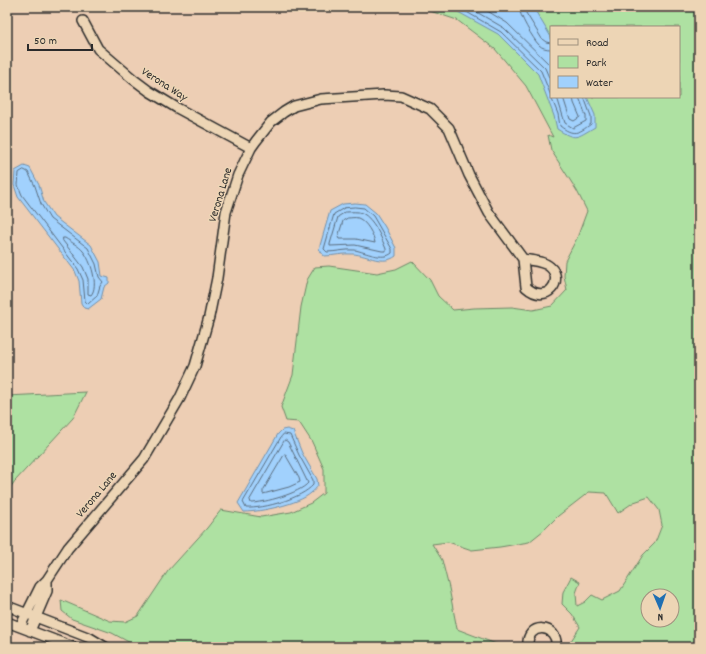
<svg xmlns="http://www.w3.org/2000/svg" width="706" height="654" viewBox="0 0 706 654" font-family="Dekko,sans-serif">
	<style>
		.green { fill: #aee1a2; stroke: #6c8666; fill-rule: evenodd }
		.water { fill: #a1d1fd; stroke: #728fa9 }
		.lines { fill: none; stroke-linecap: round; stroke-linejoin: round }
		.shore { stroke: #5a6d7f; stroke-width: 1 }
		.street-casing { stroke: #2b2b2b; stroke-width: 12 }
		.street { stroke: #edd5b5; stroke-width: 9 }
		.labels { text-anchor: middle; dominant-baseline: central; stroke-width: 3; stroke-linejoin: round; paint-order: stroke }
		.street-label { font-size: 12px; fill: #2b2b2b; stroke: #edd5b5 }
	</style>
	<rect width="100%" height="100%" fill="#edceb4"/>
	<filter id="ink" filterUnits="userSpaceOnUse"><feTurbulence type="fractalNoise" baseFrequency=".025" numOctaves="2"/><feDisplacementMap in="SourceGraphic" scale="8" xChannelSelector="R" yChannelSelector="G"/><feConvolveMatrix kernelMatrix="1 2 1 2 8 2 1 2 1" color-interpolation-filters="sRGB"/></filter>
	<g filter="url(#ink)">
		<path class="green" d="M 368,7 L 699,7 L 699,647 L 567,647 L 580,627 L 572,614 L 562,604 L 563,592 L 571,577 L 580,582 L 576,593 L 577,606 L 585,602 L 592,595 L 602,600 L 620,591 L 643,555 L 655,543 L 662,525 L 659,510 L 649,497 L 634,502 L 618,513 L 606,493 L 589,492 L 558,516 L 544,530 L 529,542 L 500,547 L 472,550 L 448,542 L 432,544 L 442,560 L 449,588 L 457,629 L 504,647 L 138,647 L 112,633 L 72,619 L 62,611 L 61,600 L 110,621 L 125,622 L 138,616 L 168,571 L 207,528 L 221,510 L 261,517 L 291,512 L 311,503 L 324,493 L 324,469 L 312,442 L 299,422 L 286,421 L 281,407 L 293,375 L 301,307 L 307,280 L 315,267 L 329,266 L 377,273 L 396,269 L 412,261 L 430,280 L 438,296 L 453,310 L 474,308 L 512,307 L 533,310 L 552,306 L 567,290 L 564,276 L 565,261 L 577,238 L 587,211 L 577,191 L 551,150 L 548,135 L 553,137 L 526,86 L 495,49 L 457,20 L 424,9 ZM 551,27 L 679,27 L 679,97 L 551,97 ZM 648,596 L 672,596 L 672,620 L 648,620 Z
			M 86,392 L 73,418 L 15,481 L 7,492 L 7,396 Z"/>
		<path class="water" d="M 449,7 L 533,7 L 551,37 L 551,97 L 587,97 L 595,115 L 595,127 C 576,138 576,141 557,129 L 554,116 L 538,74 L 498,34 Z
			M 24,166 L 30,168 L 39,185 L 44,202 L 54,217 L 91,245 L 100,262 L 102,276 L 109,278 L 109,283 L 104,287 L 101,299 L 88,309 L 84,308 L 81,303 L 79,281 L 75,271 L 18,197 L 14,185 L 15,171 Z
			M 355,203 L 365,204 L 376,213 L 385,227 L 396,248 L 396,256 C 383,266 368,255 353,254 C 343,253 334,256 324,256 L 319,249 L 330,211 L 343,204 Z
			M 287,429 L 293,431 L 302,453 L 317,479 L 318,486 C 316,488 314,491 311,493 C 299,504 260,512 244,512 L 238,503 L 278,434 L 282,430 Z"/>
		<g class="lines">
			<path class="shore" d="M 458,7 L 501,32 L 541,71 L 551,96
				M 468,7 L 504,28 L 545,68 L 551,82
				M 481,7 L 507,23 L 551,66
				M 519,7 C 519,15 533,39 539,45 C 542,48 546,49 551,49
				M 525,7 L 526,13 L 542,39 L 546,42 L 551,43
				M 551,97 L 558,114 L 560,126 C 573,136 578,134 591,124 L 591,116 L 584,97
				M 557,97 L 565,123 L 573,128 L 586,121 L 586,116 L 579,97
				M 563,97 L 570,119 L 574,121 L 580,117 L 574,103 L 573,97
				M 24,170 L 28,172 L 35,186 L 41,204 L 50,219 L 88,248 L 96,264 L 99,277 L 103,282 L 100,286 L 97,296 L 88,304 L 85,301 L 83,280 L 78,269 L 22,195 L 18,185 L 19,173 Z
				M 355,207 L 364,208 L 373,216 L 392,249 L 392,253 C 383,261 365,252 355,250 C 346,249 336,252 327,252 L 324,249 L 334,214 L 344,208 Z
				M 346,212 C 351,212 358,211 362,213 C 374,219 381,237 386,249 L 386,251 L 382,251 L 355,245 L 330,246 L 330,244 L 338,217 Z
				M 348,218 C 351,218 355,217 358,218 C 366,221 374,235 375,243 L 356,239 L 339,239 L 338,237 L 343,221 Z
				M 63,238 L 65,238 C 71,242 79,246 83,251 C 91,260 99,286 91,295 L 88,294 L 88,279 L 83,267 L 63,241 Z
				M 284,434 L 290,435 L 299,455 L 313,480 L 313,485 C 302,498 264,509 246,508 L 243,502 L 281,437 Z
				M 285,440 L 288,442 L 308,483 C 300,493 264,503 251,503 L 250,500 Z
				M 285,454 L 299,478 L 300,482 L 289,487 L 263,494 L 263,491 Z"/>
			<defs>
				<path id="street" d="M 83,21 L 98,49 L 133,79 L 149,91 L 177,108 L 251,148
					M 7,606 L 90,638 L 105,647
					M 7,622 L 73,647
					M 20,627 L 40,587 L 47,580 L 68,548 L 144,459 L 180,398 L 195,366 L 209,317 L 217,278 L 226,212 L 238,175 L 251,148 L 256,141 L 271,122 L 284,112 L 294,106 L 321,99 L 384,95 L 401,96 L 430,109 L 449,128 L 469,175 L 489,213 L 523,259 L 526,287 C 547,306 565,280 550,267 C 544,261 532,261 523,259
					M 30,631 L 47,591 L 47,580
					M 528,647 C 525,622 559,623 556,647"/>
			</defs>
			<use href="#street" class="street-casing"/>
			<use href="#street" class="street"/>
		</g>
	</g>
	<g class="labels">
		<g class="street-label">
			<text transform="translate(164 85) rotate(33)">Verona Way</text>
			<text transform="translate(221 195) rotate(-73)">Verona Lane</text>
			<text transform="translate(97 495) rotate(-50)">Verona Lane</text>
		</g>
	</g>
	<rect width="706" height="654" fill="none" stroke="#edd5b5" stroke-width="24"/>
	<rect x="12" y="12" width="682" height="630" fill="none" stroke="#2b2b2b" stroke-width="1.5" filter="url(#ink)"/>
	<rect x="550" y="26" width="130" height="72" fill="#edd5b5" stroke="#9f917e"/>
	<rect x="558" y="39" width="20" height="6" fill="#edd5b5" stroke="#9f917e"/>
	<text x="586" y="46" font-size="12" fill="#2b2b2b">Road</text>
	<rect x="558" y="56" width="20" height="12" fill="#aee1a2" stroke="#9f917e"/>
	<text x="586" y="66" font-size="12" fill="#2b2b2b">Park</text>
	<rect x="558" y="76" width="20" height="12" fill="#a1d1fd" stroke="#9f917e"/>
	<text x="586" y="86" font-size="12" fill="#2b2b2b">Water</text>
	<g transform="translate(660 608) rotate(178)"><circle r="19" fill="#edd5b5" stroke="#9f917e"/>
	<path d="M0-3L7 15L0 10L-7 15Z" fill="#1f6fb2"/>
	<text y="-6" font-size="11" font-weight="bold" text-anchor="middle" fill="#2b2b2b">N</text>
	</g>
	<path d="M28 44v6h64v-6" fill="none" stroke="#2b2b2b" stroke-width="2"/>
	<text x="34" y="44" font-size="12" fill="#2b2b2b" stroke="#edd5b5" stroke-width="3" paint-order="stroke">50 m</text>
</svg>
